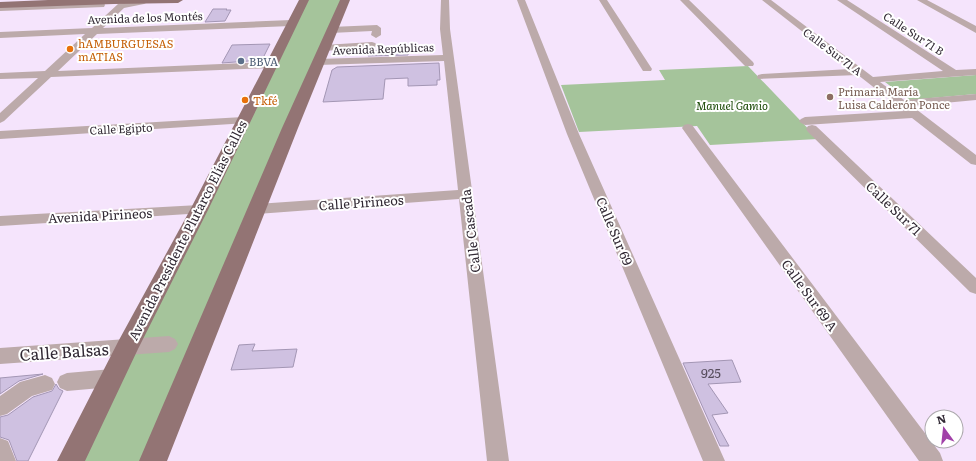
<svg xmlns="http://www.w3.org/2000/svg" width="976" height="461" viewBox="0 0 976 461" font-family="Literata,serif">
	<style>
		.green { fill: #a5c49b }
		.building { fill: #cfc1e1; stroke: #a396b4 }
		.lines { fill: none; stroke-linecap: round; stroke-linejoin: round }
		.minor { fill: #bcaaaa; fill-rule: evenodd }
		.major { fill: #937474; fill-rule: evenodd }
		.food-dot { fill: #e8710a; stroke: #fff; stroke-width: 1.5 }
		.service-dot { fill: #5c6f8a; stroke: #fff; stroke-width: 1.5 }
		.education-dot { fill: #8d6e63; stroke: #fff; stroke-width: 1.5 }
		.labels { text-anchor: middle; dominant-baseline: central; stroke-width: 4; stroke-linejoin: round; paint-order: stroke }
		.far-street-label { font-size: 11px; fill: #302833; stroke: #fff }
		.far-food-label { font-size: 11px; fill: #c56008; stroke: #fff; text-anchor: start }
		.far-service-label { font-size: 11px; fill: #4e5e75; stroke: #fff; text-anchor: start }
		.far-education-label { font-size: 11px; fill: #785e54; stroke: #fff; text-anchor: start }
		.far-park-label { font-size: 11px; font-style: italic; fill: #194805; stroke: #fff }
		.street-label { font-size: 13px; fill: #302833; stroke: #fff }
		.near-number-label { font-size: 13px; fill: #584e5e }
		.near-street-label { font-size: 16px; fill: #302833; stroke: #fff }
	</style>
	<rect width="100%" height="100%" fill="#f5e4fc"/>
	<path class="green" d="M 305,0 L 341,0 L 146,461 L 82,461 Z
		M 748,66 L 818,139 L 710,145 L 697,126 L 579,132 L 561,85 L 665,80 L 659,70 Z
		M 976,75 L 976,94 L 909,100 L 885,82 Z"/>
	<path class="building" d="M 213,9 L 227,9 L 226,10 L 231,10 L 225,21 L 205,22 Z
		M 270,44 L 262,60 L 222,63 L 232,45 Z
		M 408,48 L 408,55 L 368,56 L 369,51 Z
		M 439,63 L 440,80 L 437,80 L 437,85 L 408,86 L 408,78 L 385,79 L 383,99 L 323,102 L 332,70 L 337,67 Z
		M 255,344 L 252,351 L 297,349 L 293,367 L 231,370 L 239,345 Z
		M 732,360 L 741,382 L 708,384 L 728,413 L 712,415 L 729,446 L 720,446 L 683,363 Z
		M 43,374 L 19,381 L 0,394 L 0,378 Z
		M 56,384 L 59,389 L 63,391 L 28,461 L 17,461 L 9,440 L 0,437 L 0,417 L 8,415 L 33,397 L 52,391 Z"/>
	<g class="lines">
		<path class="minor" d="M 141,0 L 147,0 L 148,2 L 144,4 L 124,8 L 103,28 L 291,20 L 295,23 L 291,26 L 97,34 L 58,71 L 270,62 L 275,65 L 270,68 L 51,77 L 4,121 L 0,123 L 0,113 L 38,78 L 0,79 L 0,73 L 45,71 L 85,34 L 0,38 L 0,32 L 92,28 L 118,4 Z
			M 441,0 L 449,0 L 450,29 L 509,461 L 487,461 L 459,199 L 257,214 L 252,212 L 250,209 L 252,206 L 257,204 L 458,190 L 444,61 L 318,65 L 313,62 L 318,59 L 443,55 L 440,29 Z
			M 517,0 L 525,0 L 579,134 L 725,461 L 703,461 L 567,134 Z
			M 599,0 L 607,0 L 652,69 L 651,71 L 643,71 Z
			M 680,0 L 689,0 L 753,62 L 754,64 L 753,66 L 745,66 Z
			M 762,0 L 771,0 L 873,77 L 943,71 L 837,0 L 847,0 L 956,70 L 976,69 L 976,75 L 880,82 L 904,100 L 976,94 L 976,100 L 912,106 L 976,155 L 976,165 L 971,164 L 912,118 L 805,125 L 801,123 L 799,121 L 801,119 L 805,117 L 904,111 L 858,75 L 758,79 L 757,77 L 758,75 L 762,74 L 850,69 Z
			M 917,0 L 927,0 L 976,26 L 976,33 Z
			M 101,3 L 104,3 L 105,5 L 104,7 L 0,11 L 0,5 Z
			M 377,25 L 381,28 L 381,35 L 376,38 L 371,35 L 372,31 L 331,33 L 326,30 L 331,27 Z
			M 372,42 L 375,43 L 377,45 L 375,47 L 324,51 L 319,48 L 324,45 Z
			M 243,117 L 247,119 L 249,121 L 247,123 L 0,139 L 0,131 Z
			M 688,124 L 692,125 L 940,453 L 943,461 L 919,461 L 682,128 L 684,125 Z
			M 812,125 L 816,126 L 976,278 L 976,294 L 970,292 L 808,132 L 806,129 L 808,126 Z
			M 199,205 L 204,207 L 206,210 L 204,213 L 0,226 L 0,216 Z
			M 169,336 L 175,339 L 178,344 L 175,349 L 169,352 L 0,364 L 0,348 Z
			M 112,369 L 119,372 L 122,378 L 119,384 L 112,387 L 67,391 L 60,388 L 57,382 L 60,376 L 67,373 Z
			M 45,375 L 52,378 L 55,384 L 52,390 L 32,396 L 7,414 L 0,416 L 0,396 L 20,382 Z
			M 0,438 L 8,441 L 16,461 L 0,461 Z"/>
		<path class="major" d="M 48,0 L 183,0 L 178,3 L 114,4 L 0,8 L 0,2 Z
			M 299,0 L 309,0 L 208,210 L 138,349 L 85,461 L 57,461 L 119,340 L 190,210 Z
			M 340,0 L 350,0 L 298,128 L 167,461 L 139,461 L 282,128 Z"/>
	</g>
	<g class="food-dot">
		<circle cx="70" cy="49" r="4"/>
		<circle cx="245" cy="100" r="4"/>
	</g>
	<circle class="service-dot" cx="241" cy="61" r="4"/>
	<circle class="education-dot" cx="830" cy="97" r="4"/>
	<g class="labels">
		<g class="far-street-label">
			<text transform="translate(145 17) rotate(-2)">Avenida de los Montés</text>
			<text transform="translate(914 33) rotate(33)">Calle Sur 71 B</text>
			<text transform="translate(383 48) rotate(-2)">Avenida Repúblicas</text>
			<text transform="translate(833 51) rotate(37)">Calle Sur 71 A</text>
			<text transform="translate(121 128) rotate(-3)">Calle Egipto</text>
		</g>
		<g class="far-food-label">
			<text x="78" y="43">hAMBURGUESAS<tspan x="78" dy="13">mATIAS</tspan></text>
			<text x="253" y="100">Tkfé</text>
		</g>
		<g class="far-service-label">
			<text x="249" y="61">BBVA</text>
		</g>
		<g class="far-education-label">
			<text x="838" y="91">Primaria María<tspan x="838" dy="13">Luisa Calderón Ponce</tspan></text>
		</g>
		<g class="far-park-label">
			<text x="732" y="105">Manuel Gamio</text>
		</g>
		<g class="street-label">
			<text transform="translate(361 202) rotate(-4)">Calle Pirineos</text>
			<text transform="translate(894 208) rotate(44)">Calle Sur 71</text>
			<text transform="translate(100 215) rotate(-3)">Avenida Pirineos</text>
			<text transform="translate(187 230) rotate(-63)">Avenida Presidente Plutarco Elías Calles</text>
			<text transform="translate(470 231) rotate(-97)">Calle Cascada</text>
			<text transform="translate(615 231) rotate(67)">Calle Sur 69</text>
			<text transform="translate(810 295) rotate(54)">Calle Sur 69 A</text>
		</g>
		<g class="near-number-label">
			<text x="711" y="372">925</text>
		</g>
		<g class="near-street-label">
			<text transform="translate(64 351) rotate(-4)">Calle Balsas</text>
		</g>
	</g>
	<g transform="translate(944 429) rotate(345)"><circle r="19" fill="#ffffff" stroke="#aca9ad"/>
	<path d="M0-3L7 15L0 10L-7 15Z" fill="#a141a8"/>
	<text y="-6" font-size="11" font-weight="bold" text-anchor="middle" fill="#302833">N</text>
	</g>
</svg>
